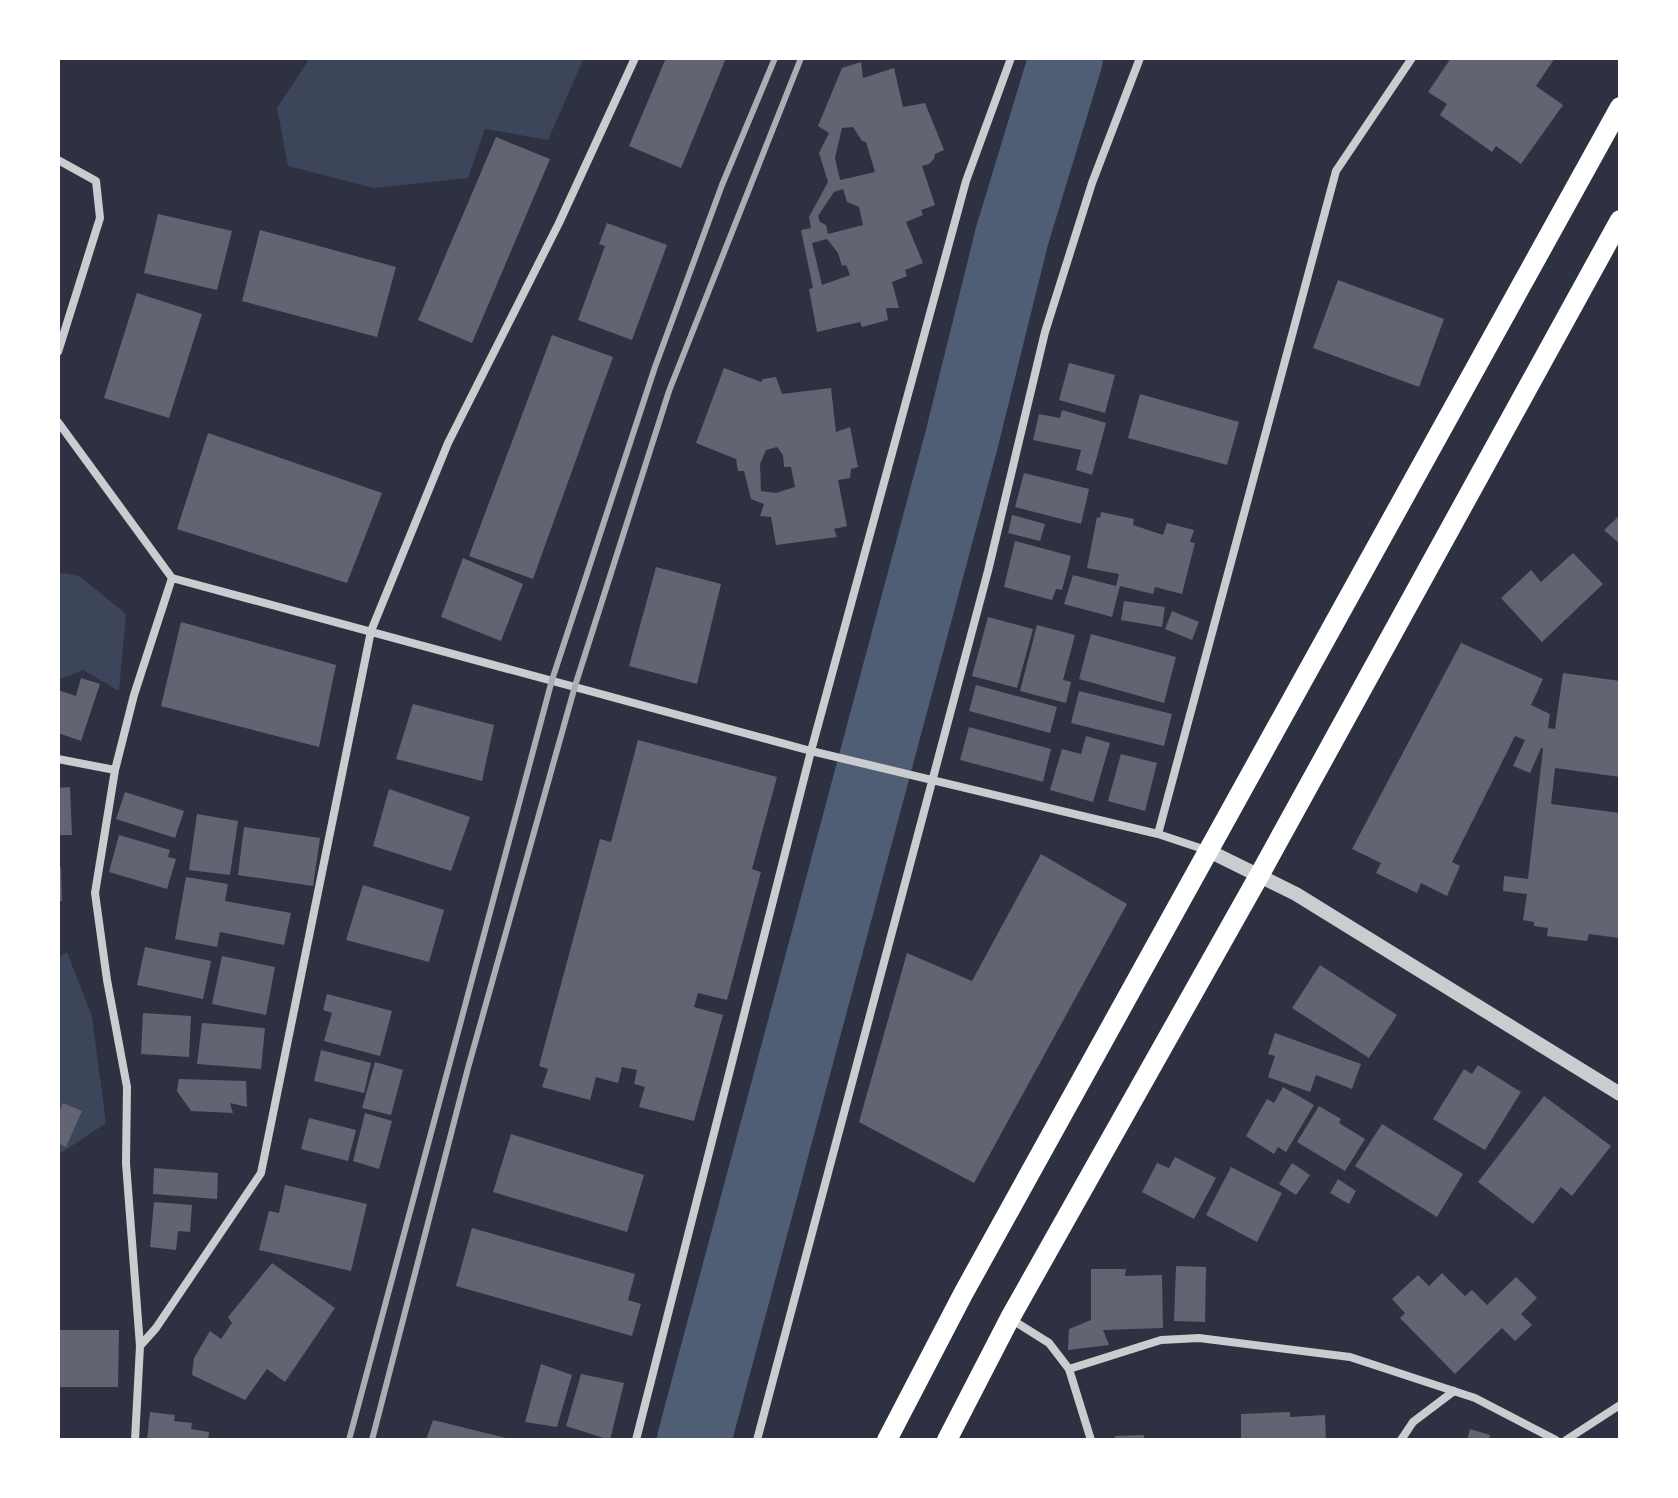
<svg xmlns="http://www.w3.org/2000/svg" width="1678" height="1498" viewBox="0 0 1678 1498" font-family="'Titillium Web',sans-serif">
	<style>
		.green { fill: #3c4559 }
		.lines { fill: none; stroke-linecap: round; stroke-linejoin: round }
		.river { stroke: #4f5d75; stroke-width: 74 }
		.building { fill: #626471; fill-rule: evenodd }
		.minor { stroke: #caccd0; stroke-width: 8 }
		.tertiary { stroke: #caccd0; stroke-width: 14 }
		.primary { stroke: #fff; stroke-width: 20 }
		.rail { stroke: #abadb3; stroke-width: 6 }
	</style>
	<rect width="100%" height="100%" fill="#2d3142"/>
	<path class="green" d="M 310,58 L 584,58 L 548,140 L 485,129 L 468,178 L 374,188 L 288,166 L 277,108 Z
		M 58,572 L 79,576 L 126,614 L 119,691 L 83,670 L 58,680 Z
		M 67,952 L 92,1017 L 106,1123 L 58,1155 L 58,958 Z"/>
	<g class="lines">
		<path class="river" d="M 694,1440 L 961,442 L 1012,236 L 1066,58"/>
	</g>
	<path class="building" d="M 666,58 L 726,58 L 681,168 L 629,146 Z
		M 1451,58 L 1555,58 L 1536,86 L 1563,105 L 1521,164 L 1496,146 L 1492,152 L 1440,115 L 1447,104 L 1428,92 Z
		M 861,62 L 863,78 L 894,68 L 903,107 L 925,103 L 944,150 L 935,154 L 934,159 L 929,164 L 922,166 L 935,205 L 921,210 L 923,215 L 906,222 L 923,263 L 905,270 L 907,276 L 892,282 L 899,308 L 886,308 L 888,320 L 862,327 L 860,322 L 817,332 L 809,289 L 813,288 L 801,230 L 811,228 L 809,217 L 828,182 L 819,153 L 829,133 L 818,126 L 842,68 ZM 853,127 L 862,141 L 866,142 L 875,172 L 840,180 L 835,158 L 842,128 ZM 843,189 L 847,202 L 859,207 L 863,225 L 828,234 L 826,225 L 820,222 L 818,216 L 834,192 ZM 827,239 L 838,253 L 842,266 L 846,265 L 850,275 L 822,285 L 812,243 Z
		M 496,137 L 550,159 L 472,343 L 418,320 Z
		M 158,214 L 232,231 L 217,290 L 144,273 Z
		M 607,223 L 667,245 L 632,340 L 578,320 L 605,246 L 599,244 Z
		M 260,230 L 396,267 L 377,337 L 242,301 Z
		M 1338,280 L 1444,319 L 1419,387 L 1313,348 Z
		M 137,293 L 202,314 L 169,418 L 104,398 Z
		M 552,335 L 613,357 L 533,579 L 469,556 Z
		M 1069,363 L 1115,375 L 1105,413 L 1059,400 Z
		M 724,368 L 761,382 L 763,379 L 776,377 L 782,394 L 831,388 L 836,432 L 850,427 L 858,467 L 851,469 L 850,478 L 838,480 L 847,526 L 834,529 L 837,537 L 776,545 L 771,517 L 760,516 L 764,504 L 751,499 L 744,471 L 738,471 L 736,459 L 696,443 ZM 777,447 L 783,455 L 784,467 L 791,467 L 795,487 L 776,493 L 761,491 L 760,464 L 766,450 Z
		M 1140,394 L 1239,422 L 1227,465 L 1128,438 Z
		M 1062,410 L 1106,423 L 1092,475 L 1076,470 L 1081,450 L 1033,440 L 1039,414 L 1060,418 Z
		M 208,433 L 382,493 L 347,583 L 177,529 Z
		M 1024,473 L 1089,489 L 1081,524 L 1015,507 Z
		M 1101,512 L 1134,519 L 1133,525 L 1163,535 L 1167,523 L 1194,530 L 1190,542 L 1195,543 L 1182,594 L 1155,587 L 1153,594 L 1120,586 L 1112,617 L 1064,604 L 1073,575 L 1116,586 L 1119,574 L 1087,568 L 1097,517 L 1100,518 Z
		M 1012,515 L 1045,524 L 1040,541 L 1008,533 Z
		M 1620,515 L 1620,544 L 1604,530 Z
		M 1015,541 L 1071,556 L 1062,590 L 1056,589 L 1052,600 L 1004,587 Z
		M 1573,553 L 1603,584 L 1542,642 L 1501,598 L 1531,570 L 1541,582 Z
		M 463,558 L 523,584 L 501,641 L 441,617 Z
		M 656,567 L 721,584 L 697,684 L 629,666 Z
		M 1124,601 L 1165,607 L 1162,627 L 1121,620 Z
		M 1172,611 L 1199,622 L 1192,640 L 1165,629 Z
		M 988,617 L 1033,629 L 1017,688 L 972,676 Z
		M 181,622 L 336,665 L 319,747 L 161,706 Z
		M 1037,625 L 1075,635 L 1063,680 L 1071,682 L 1066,703 L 1020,691 Z
		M 1091,634 L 1176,657 L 1164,703 L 1079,679 Z
		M 1461,643 L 1543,679 L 1531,705 L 1550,714 L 1548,728 L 1555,729 L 1563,673 L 1620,681 L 1620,777 L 1555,768 L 1551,804 L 1620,813 L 1619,938 L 1589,934 L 1587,941 L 1547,936 L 1548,928 L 1534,926 L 1534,922 L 1523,920 L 1527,894 L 1503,891 L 1504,876 L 1528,879 L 1543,749 L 1541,748 L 1530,773 L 1513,766 L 1525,740 L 1515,736 L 1452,862 L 1460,866 L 1447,896 L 1421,883 L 1417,893 L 1376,873 L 1381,863 L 1352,849 Z
		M 81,678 L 100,684 L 81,741 L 58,733 L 58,690 L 76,696 Z
		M 976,685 L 1057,707 L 1050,733 L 969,711 Z
		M 1079,691 L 1172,714 L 1164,746 L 1071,723 Z
		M 413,704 L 494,725 L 482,781 L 396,759 Z
		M 969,727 L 1051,749 L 1043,782 L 960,760 Z
		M 1086,736 L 1110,743 L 1093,802 L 1050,790 L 1062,749 L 1081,754 Z
		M 638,740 L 777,777 L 752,869 L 761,872 L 727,1000 L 698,993 L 694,1007 L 723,1015 L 694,1121 L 639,1107 L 645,1087 L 634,1084 L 637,1070 L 622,1067 L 618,1083 L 596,1077 L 590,1100 L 542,1087 L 548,1069 L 539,1066 L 600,839 L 611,842 Z
		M 1121,754 L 1157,763 L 1145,811 L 1108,801 Z
		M 70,787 L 72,835 L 58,835 L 58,788 Z
		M 389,789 L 470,817 L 451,871 L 373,846 Z
		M 125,792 L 184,811 L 175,838 L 116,819 Z
		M 197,814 L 238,821 L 230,875 L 189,870 Z
		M 244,827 L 320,838 L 313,886 L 238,875 Z
		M 119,835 L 170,850 L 168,857 L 176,859 L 167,889 L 109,872 Z
		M 1041,854 L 1127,904 L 974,1183 L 859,1122 L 907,953 L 972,981 Z
		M 58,867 L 61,867 L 62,901 L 58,901 Z
		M 186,877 L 228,884 L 225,901 L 291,913 L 284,945 L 220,932 L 217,947 L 175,939 Z
		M 363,885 L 444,910 L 429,962 L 346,940 Z
		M 145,947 L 211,961 L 203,999 L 137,985 Z
		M 222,956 L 275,967 L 266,1015 L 212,1004 Z
		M 1320,965 L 1397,1015 L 1369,1058 L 1292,1008 Z
		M 327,994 L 392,1011 L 380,1056 L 324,1041 L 332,1013 L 323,1010 Z
		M 143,1013 L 191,1016 L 189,1057 L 141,1054 Z
		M 202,1023 L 265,1028 L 261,1069 L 197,1064 Z
		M 1275,1033 L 1361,1064 L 1352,1089 L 1316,1075 L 1310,1092 L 1268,1077 L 1275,1056 L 1268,1054 Z
		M 321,1050 L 371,1063 L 364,1093 L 314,1081 Z
		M 375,1062 L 403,1070 L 391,1115 L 362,1108 Z
		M 1478,1065 L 1521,1092 L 1485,1150 L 1433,1119 L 1464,1069 L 1472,1074 Z
		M 179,1079 L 246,1081 L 247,1107 L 230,1103 L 233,1113 L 191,1111 L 177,1091 Z
		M 1283,1087 L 1314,1105 L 1286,1152 L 1278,1147 L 1274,1154 L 1246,1136 L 1267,1099 L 1274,1103 Z
		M 1544,1096 L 1611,1146 L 1572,1196 L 1561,1187 L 1533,1224 L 1478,1182 Z
		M 63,1103 L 82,1111 L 66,1147 L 58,1143 L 58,1114 Z
		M 1319,1106 L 1341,1119 L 1339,1123 L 1365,1139 L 1345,1171 L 1297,1142 Z
		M 365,1113 L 392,1121 L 379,1169 L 353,1161 Z
		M 309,1118 L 356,1130 L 348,1161 L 301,1149 Z
		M 1382,1124 L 1463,1174 L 1437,1217 L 1355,1166 Z
		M 511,1134 L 644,1175 L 627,1232 L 493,1192 Z
		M 1175,1157 L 1216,1178 L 1194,1219 L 1142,1192 L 1157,1163 L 1169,1168 Z
		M 1292,1163 L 1310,1175 L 1296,1195 L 1279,1184 Z
		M 1231,1167 L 1282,1193 L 1257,1242 L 1206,1215 Z
		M 154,1168 L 218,1173 L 217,1199 L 153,1194 Z
		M 1338,1179 L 1356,1191 L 1349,1204 L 1330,1193 Z
		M 285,1185 L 367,1204 L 351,1271 L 259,1250 L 269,1211 L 279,1213 Z
		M 154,1202 L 192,1205 L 190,1232 L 178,1231 L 176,1250 L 150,1247 Z
		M 472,1228 L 635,1274 L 628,1300 L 641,1304 L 632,1336 L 456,1286 Z
		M 272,1263 L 335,1308 L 285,1382 L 267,1369 L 245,1400 L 192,1375 L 194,1358 L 210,1331 L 221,1339 L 232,1323 L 228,1317 Z
		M 1176,1266 L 1206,1267 L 1205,1322 L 1174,1321 Z
		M 1091,1269 L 1126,1269 L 1125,1276 L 1162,1275 L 1163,1328 L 1103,1330 L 1109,1345 L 1068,1350 L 1069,1329 L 1091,1320 Z
		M 1442,1273 L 1465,1296 L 1472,1290 L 1487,1305 L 1516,1277 L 1537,1298 L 1521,1314 L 1532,1325 L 1515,1341 L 1502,1328 L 1455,1374 L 1400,1318 L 1405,1313 L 1392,1299 L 1418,1275 L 1429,1286 Z
		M 58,1330 L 119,1330 L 118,1387 L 58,1387 Z
		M 541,1364 L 572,1375 L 557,1427 L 525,1422 Z
		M 581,1374 L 624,1383 L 610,1440 L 566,1426 Z
		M 150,1412 L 175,1415 L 174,1421 L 192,1423 L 191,1429 L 209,1432 L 208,1440 L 147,1440 Z
		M 1290,1412 L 1290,1417 L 1325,1415 L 1326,1440 L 1241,1440 L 1241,1414 Z
		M 433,1420 L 510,1439 L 509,1440 L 426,1440 Z
		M 1470,1429 L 1490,1435 L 1489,1440 L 1467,1440 Z
		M 1144,1435 L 1144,1440 L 1115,1440 L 1115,1436 Z"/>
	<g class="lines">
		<path class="minor" d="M 58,160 L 96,181 L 100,218 L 58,352
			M 58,422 L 172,578 L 811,751 L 1158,834 L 1206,850
			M 58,759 L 115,770
			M 1158,834 L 1336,171 L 1412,58
			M 1011,1319 L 1049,1343 L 1069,1369 L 1161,1340 L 1199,1338 L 1350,1357 L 1475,1398 L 1556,1440
			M 140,1346 L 156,1328 L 261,1173 L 371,631 L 448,443 L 559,223 L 635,58
			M 1069,1369 L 1091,1440
			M 135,1440 L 140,1346 L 126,1163 L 127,1087 L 107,980 L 95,893 L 115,770 L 134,695 L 172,578
			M 636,1440 L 811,751 L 966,181 L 1011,58
			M 757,1440 L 988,571 L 1045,332 L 1092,183 L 1140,58
			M 1401,1440 L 1413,1422 L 1454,1391
			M 1566,1440 L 1620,1405"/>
		<path class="tertiary" d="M 1209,851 L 1296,894 L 1620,1094"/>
		<path class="primary" d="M 887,1440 L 963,1294 L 1620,107
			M 947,1440 L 1010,1318 L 1260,874 L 1620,220"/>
		<path class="rail" d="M 349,1440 L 552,680 L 655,367 L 722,185 L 775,58
			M 372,1440 L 468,1068 L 575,686 L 669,391 L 801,58"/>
	</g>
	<rect width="1678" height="1498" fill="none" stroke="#ffffff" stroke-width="120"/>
</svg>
